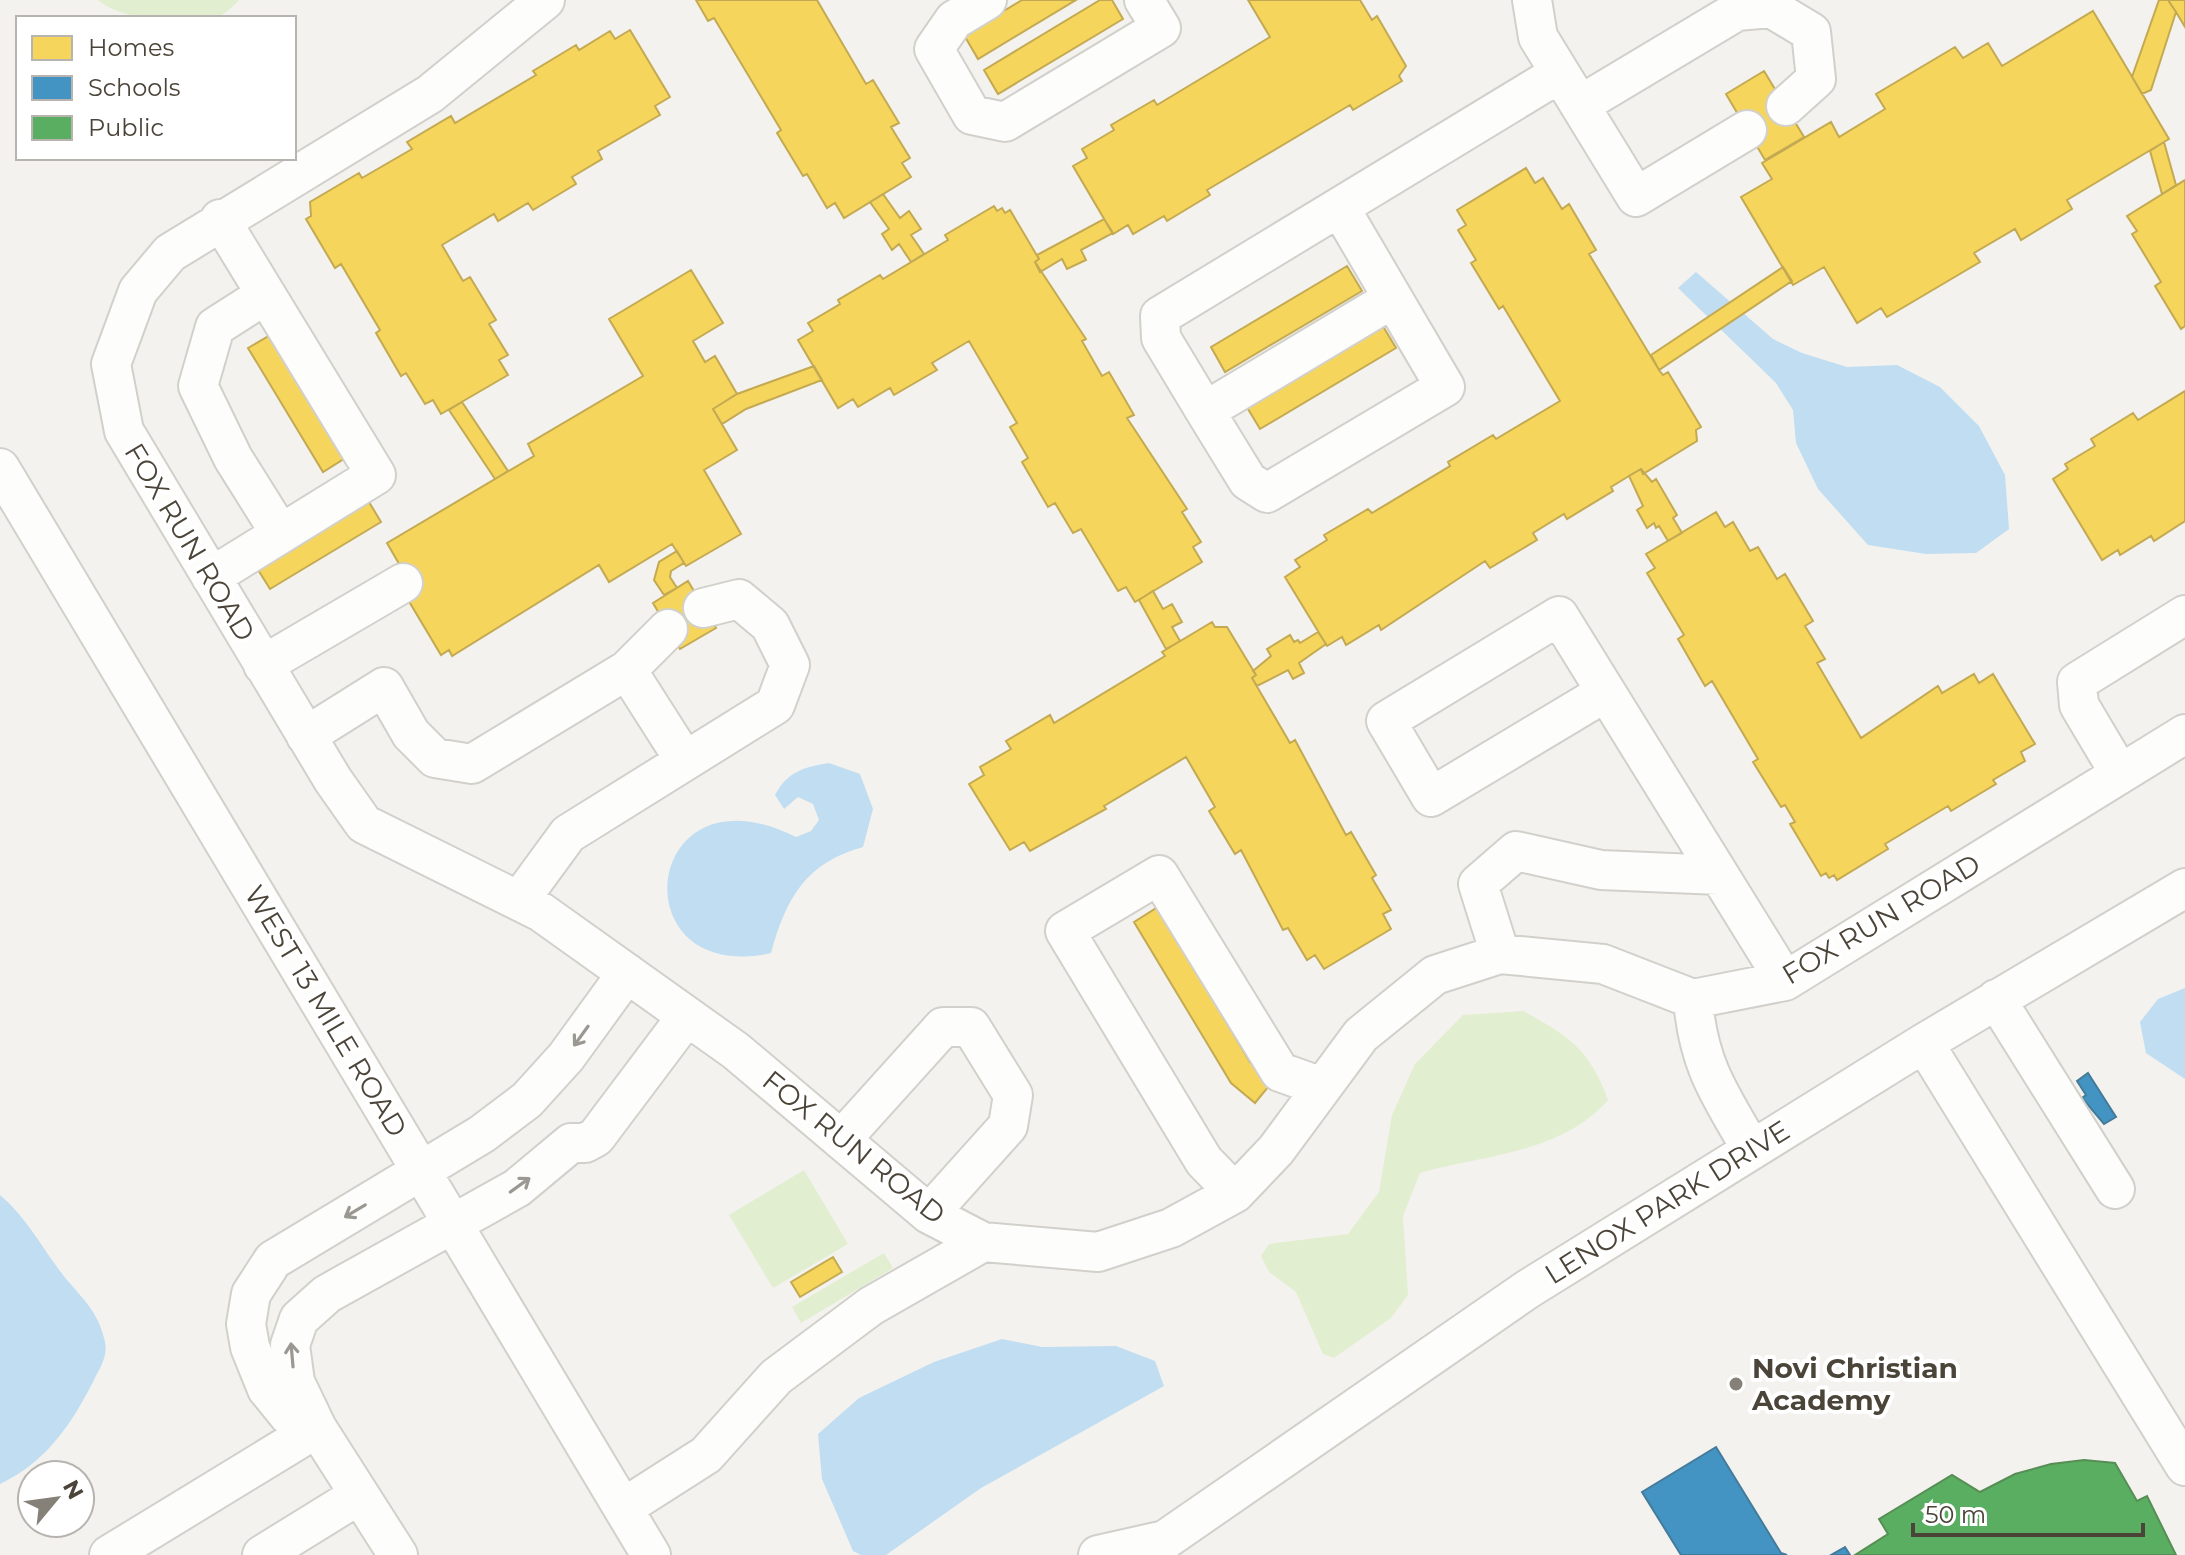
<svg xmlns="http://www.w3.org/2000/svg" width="2185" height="1555" viewBox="0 0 2185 1555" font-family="Montserrat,sans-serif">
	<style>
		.green { fill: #e1eecf }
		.water { fill: #c0ddf1 }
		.homes { fill: #f6d55c; stroke: #c3aa52; stroke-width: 2 }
		.schools { fill: #4393c3; stroke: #457b9a; stroke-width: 2 }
		.public { fill: #5aae61; stroke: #568e55; stroke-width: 2 }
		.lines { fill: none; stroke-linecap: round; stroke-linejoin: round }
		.minor-casing { stroke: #d2d0cb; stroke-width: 42 }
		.minor { stroke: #fdfdfc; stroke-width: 38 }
		.oneway { stroke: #9b9791 }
		.poi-dot { fill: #868178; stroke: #fff; stroke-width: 3 }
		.labels { text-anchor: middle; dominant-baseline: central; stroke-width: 8; stroke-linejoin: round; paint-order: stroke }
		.street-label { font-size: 28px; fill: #4b4439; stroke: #fff }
		.poi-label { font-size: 28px; font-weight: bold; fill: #4b4439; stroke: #fff; text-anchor: start }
	</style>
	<rect width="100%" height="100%" fill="#f4f2ee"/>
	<path class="green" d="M 98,0 L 239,0 C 233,7 223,16 214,18 C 184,23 121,21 98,0 Z
		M 1523,1011 C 1568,1035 1591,1051 1608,1100 C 1562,1153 1484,1155 1420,1173 L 1403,1216 L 1408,1295 L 1391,1318 L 1334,1358 L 1323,1354 L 1296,1292 L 1269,1272 L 1261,1256 L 1269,1244 L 1348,1234 L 1379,1192 L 1392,1115 L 1415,1064 L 1463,1015 Z
		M 804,1170 L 848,1244 L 773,1288 L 729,1215 Z
		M 884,1253 L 893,1268 L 801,1323 L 792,1307 Z"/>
	<path class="water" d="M 1696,272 L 1773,339 L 1802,353 L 1847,367 L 1897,365 L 1940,387 L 1979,426 L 2005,475 L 2009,529 L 1976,553 L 1926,554 L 1868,545 L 1818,489 L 1796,443 L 1793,410 L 1776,383 L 1678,288 Z
		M 829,763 L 860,774 L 873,809 L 863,847 C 805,863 786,899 771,953 C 618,987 641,759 796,837 L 811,831 L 819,820 L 813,804 L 798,797 L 784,809 L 775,795 C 787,772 804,767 829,763 Z
		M 2185,988 L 2185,1079 L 2146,1053 L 2140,1022 L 2158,999 Z
		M 0,1195 C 24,1215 38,1241 57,1267 C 76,1294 98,1307 105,1342 C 108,1358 99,1369 93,1382 C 71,1425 45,1463 0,1484 Z
		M 1002,1339 L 1042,1347 L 1116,1346 L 1155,1361 L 1164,1386 L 981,1488 L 886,1555 L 861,1555 L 853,1551 L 822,1479 L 818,1434 L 859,1398 L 934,1362 Z"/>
	<path class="homes" d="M 696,0 L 817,0 L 866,84 L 873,80 L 899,123 L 891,127 L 910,158 L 902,163 L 911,177 L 844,218 L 835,203 L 827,208 L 807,174 L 803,176 L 777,133 L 781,130 L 714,18 L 708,21 Z
		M 1022,0 L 1076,0 L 978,59 L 964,35 Z
		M 1100,0 L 1112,0 L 1123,19 L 998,94 L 984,70 Z
		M 1248,0 L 1360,0 L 1372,20 L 1377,16 L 1406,66 L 1399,76 L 1402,81 L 1353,110 L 1350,105 L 1207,190 L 1210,195 L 1167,221 L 1164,216 L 1133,234 L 1128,225 L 1113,234 L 1073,166 L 1087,158 L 1082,149 L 1114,130 L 1111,125 L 1154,100 L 1157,105 L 1270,37 Z
		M 2159,0 L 2168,0 L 2176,12 L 2151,90 L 2142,94 L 2132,77 Z
		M 2168,0 L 2185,0 L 2185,27 L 2176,12 Z
		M 2093,11 L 2169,139 L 2067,200 L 2072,209 L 2021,240 L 2015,229 L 1974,253 L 1980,262 L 1887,317 L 1881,308 L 1857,323 L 1824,267 L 1793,285 L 1741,197 L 1772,179 L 1762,163 L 1831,122 L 1839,137 L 1885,109 L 1876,94 L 1955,47 L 1963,58 L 1988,43 L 2002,66 Z
		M 630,30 L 670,97 L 655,106 L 660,115 L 598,151 L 602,159 L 572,177 L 576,184 L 533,210 L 528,203 L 498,221 L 494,214 L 442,245 L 463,281 L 470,277 L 496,320 L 489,324 L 508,355 L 499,360 L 508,375 L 441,414 L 433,400 L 425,404 L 406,373 L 401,376 L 376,333 L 380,330 L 341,264 L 335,268 L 306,219 L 311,216 L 310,202 L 359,173 L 362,178 L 412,149 L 407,142 L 451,116 L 455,123 L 536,75 L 533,71 L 576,45 L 579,50 L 610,31 L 615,39 Z
		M 1764,71 L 1804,137 L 1765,160 L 1726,94 Z
		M 2164,142 L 2176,185 L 2162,194 L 2150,151 Z
		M 1526,168 L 1535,183 L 1543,178 L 1562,209 L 1569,204 L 1596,250 L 1589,254 L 1659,370 L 1663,375 L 1668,372 L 1701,427 L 1696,430 L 1697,441 L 1643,474 L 1641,469 L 1629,476 L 1611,487 L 1613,491 L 1567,519 L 1564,514 L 1533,533 L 1537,540 L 1490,568 L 1485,561 L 1381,630 L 1379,625 L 1346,645 L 1342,637 L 1327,646 L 1285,577 L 1300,567 L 1295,560 L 1327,540 L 1324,535 L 1368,509 L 1372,513 L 1450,466 L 1448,462 L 1493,435 L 1496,439 L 1560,401 L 1503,306 L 1499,309 L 1471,263 L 1476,260 L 1458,230 L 1466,225 L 1457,210 Z
		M 2185,180 L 2185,326 L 2181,329 L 2155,286 L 2161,282 L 2132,234 L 2137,231 L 2127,216 Z
		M 883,194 L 900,218 L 909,211 L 921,229 L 911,235 L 924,254 L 911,262 L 899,244 L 892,250 L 882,234 L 889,229 L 870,202 Z
		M 994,206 L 997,211 L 1002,208 L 1005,213 L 1010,210 L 1039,259 L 1035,262 L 1086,339 L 1082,341 L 1102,376 L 1109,372 L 1134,415 L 1127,418 L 1187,509 L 1182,512 L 1201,542 L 1193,547 L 1202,562 L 1135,602 L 1126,587 L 1118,591 L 1081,529 L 1073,533 L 1055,503 L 1048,507 L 1022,462 L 1028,458 L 1010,427 L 1017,423 L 969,341 L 932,363 L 937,370 L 894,395 L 890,388 L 858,407 L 853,399 L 838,408 L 798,340 L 813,331 L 808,323 L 840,304 L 838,300 L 880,275 L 883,279 L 948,240 L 945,235 Z
		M 1104,219 L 1113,233 L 1081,250 L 1086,260 L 1067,269 L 1062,259 L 1040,272 L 1035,262 L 1039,259 L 1037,255 Z
		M 1347,266 L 1362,291 L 1225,372 L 1211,347 Z
		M 1783,267 L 1792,281 L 1659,370 L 1651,355 Z
		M 691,270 L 723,323 L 693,341 L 705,362 L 715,356 L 737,394 L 713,409 L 737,450 L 704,470 L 741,534 L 686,566 L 672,544 L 609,582 L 599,565 L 452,656 L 449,650 L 441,655 L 407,598 L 416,593 L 387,543 L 534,456 L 528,444 L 643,376 L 609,319 Z
		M 1381,323 L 1396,348 L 1260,429 L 1245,404 Z
		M 272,334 L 347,457 L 323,472 L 248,348 Z
		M 814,366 L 822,380 L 746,409 L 722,424 L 713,409 L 737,394 Z
		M 2185,391 L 2185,521 L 2154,541 L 2151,536 L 2120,555 L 2118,550 L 2102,560 L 2053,479 L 2068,469 L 2065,464 L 2095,446 L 2091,439 L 2133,413 L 2138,420 Z
		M 462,402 L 508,471 L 495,479 L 449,410 Z
		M 1641,469 L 1652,482 L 1656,479 L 1677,515 L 1673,518 L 1682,533 L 1668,541 L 1659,526 L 1656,528 L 1654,523 L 1647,528 L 1637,510 L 1643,506 L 1629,476 Z
		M 366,497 L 381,522 L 270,589 L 255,565 Z
		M 1716,512 L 1725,527 L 1733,522 L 1750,551 L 1758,547 L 1777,579 L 1785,574 L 1813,621 L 1805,626 L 1825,659 L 1817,663 L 1861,738 L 1938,686 L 1942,693 L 1974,674 L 1979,683 L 1993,674 L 2035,744 L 2021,752 L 2025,761 L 1993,780 L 1996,784 L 1951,811 L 1948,806 L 1885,844 L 1888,849 L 1837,880 L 1834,875 L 1829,878 L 1826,873 L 1821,876 L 1790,824 L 1795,822 L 1785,805 L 1781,807 L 1753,762 L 1758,759 L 1712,681 L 1705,686 L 1678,639 L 1684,635 L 1647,573 L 1655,568 L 1646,554 Z
		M 677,551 L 684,563 L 671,571 L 670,577 L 677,588 L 664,595 L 654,580 L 659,562 Z
		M 688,581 L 716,628 L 680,649 L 653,603 Z
		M 1153,591 L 1163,609 L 1172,604 L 1182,622 L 1172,627 L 1180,641 L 1166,649 L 1139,600 Z
		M 1212,622 L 1215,627 L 1227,627 L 1256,675 L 1252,678 L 1290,743 L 1295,740 L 1346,835 L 1351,832 L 1376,875 L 1372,878 L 1391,910 L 1383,914 L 1391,929 L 1324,969 L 1315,955 L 1307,960 L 1288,928 L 1283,930 L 1241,850 L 1235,854 L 1209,811 L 1215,807 L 1186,757 L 1104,806 L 1106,809 L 1030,851 L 1024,842 L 1010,850 L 969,784 L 984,775 L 980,767 L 1011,749 L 1006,741 L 1050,715 L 1054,723 L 1165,656 L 1162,652 Z
		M 1318,632 L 1326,644 L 1299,663 L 1304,673 L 1293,679 L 1288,670 L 1257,686 L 1252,678 L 1256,675 L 1253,671 L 1271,656 L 1267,649 L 1290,635 L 1294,642 L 1298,640 L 1300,643 Z
		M 1158,907 L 1250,1062 L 1273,1081 L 1255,1103 L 1231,1083 L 1134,922 Z
		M 833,1257 L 842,1272 L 800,1297 L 791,1282 Z"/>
	<path class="schools" d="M 2088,1073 L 2116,1117 L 2104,1124 L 2082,1098 L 2086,1095 L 2077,1081 Z
		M 1716,1447 L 1781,1553 L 1787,1555 L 1681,1555 L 1642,1492 Z
		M 1845,1547 L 1850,1555 L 1831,1555 Z"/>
	<path class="public" d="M 2084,1460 L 2115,1463 L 2137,1501 L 2147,1496 L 2176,1555 L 1855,1555 L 1888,1534 L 1879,1519 L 1952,1475 L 1980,1492 L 2015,1474 L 2051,1464 Z"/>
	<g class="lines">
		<defs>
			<path id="minor" d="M 545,0 L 430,94 L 170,253 L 138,291 L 111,364 L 124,431 L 333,780 L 364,824 L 541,912 L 736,1051 L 929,1214 L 983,1242 L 1098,1252 L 1171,1228 L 1235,1193 L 1276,1150 L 1361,1035 L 1435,975 L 1500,954 L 1603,964 L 1693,999 L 1785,981 L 2185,734
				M 987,0 L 954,20 L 934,49 L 972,115 L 1005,122 L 1161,28 L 1144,0
				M 1532,0 L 1538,37 L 1636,197 L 1747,130
				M 1580,105 L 1737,11 L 1771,8 L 1811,32 L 1816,79 L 1786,106
				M 1340,208 L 1445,387 L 1267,493 L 1248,481 L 1205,411 L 1161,338 L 1160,316 L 1560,73
				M 265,295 L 215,327 L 198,386 L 233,458 L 280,533
				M 1205,411 L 1392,299
				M 0,468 L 651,1555
				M 211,577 L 376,475 L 220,219
				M 263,665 L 403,583
				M 627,670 L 685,761
				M 1606,692 L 1431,797 L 1386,721 L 1559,616 L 1785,981
				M 306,736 L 384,687 L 411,734 L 435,758 L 472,764 L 627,670 L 668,629
				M 2120,774 L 2079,705 L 2077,682 L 2185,615
				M 519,901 L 568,834 L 775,705 L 790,665 L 770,625 L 739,599 L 703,608
				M 1500,954 L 1478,884 L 1516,851 L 1601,870 L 1719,875
				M 1693,999 C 1698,1065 1720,1095 1752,1150
				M 1996,999 L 2115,1189
				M 1924,1043 L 2185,1466
				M 841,1140 L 943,1027 L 971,1027 L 1013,1095 L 1008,1126 L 929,1214
				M 1235,1193 L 1204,1161 L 1065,931 L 1159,875 L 1280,1072 L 1322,1087
				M 311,1426 L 289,1416 L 267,1389 L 250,1347 L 246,1324 L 251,1294 L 273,1260 L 482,1134 L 527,1100 L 566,1057 L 627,973
				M 623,1508 L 706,1455 L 776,1377 L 871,1306 L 983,1242
				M 109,1555 L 317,1428
				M 262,1555 L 359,1495
				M 398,1555 L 317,1428 L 295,1382 L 290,1345 L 299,1319 L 327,1294 L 517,1188 L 571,1143 L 585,1143 L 596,1137 L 687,1016
				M 1098,1555 L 1165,1540
				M 1154,1555 L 1165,1540 L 1528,1289 L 1924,1043 L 2185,888"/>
		</defs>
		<use href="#minor" class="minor-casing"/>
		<use href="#minor" class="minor"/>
	</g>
	<defs><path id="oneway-shaft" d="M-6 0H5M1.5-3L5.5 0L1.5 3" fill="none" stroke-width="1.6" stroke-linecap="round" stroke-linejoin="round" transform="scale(2)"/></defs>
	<g class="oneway">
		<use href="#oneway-shaft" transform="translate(581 1036) rotate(126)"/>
		<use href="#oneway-shaft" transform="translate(520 1185) rotate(-36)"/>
		<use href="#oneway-shaft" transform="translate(355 1211) rotate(149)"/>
		<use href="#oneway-shaft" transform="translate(292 1355) rotate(-95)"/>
	</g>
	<circle class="poi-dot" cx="1736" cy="1384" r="8"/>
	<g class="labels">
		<g class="street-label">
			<text transform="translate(190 542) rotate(59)">FOX RUN ROAD</text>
			<text transform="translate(1881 919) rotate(-31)">FOX RUN ROAD</text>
			<text transform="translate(326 1011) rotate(59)">WEST 13 MILE ROAD</text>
			<text transform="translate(854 1147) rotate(39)">FOX RUN ROAD</text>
			<text transform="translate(1667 1202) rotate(-32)">LENOX PARK DRIVE</text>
		</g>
		<g class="poi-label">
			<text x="1752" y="1368">Novi Christian<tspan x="1752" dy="32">Academy</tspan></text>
		</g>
	</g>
	<rect x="16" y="16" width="280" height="144" fill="#ffffff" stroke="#b7b4b0" stroke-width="2"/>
	<rect x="32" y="36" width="40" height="24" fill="#f6d55c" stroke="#b7b4b0" stroke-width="2"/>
	<text x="88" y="56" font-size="24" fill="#4b4439">Homes</text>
	<rect x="32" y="76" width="40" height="24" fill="#4393c3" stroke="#b7b4b0" stroke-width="2"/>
	<text x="88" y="96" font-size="24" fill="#4b4439">Schools</text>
	<rect x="32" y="116" width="40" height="24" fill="#5aae61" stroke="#b7b4b0" stroke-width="2"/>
	<text x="88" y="136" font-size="24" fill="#4b4439">Public</text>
	<g transform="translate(56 1499) rotate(61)"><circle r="38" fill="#ffffff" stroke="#b7b4b0" stroke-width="2"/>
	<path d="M0-6L14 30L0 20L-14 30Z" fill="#868178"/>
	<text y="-12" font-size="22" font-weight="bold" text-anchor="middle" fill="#4b4439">N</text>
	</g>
	<path d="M1913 1523v12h230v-12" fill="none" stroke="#4b4439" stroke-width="4"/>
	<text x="1925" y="1523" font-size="24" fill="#4b4439" stroke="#ffffff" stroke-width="6" paint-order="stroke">50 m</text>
</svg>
